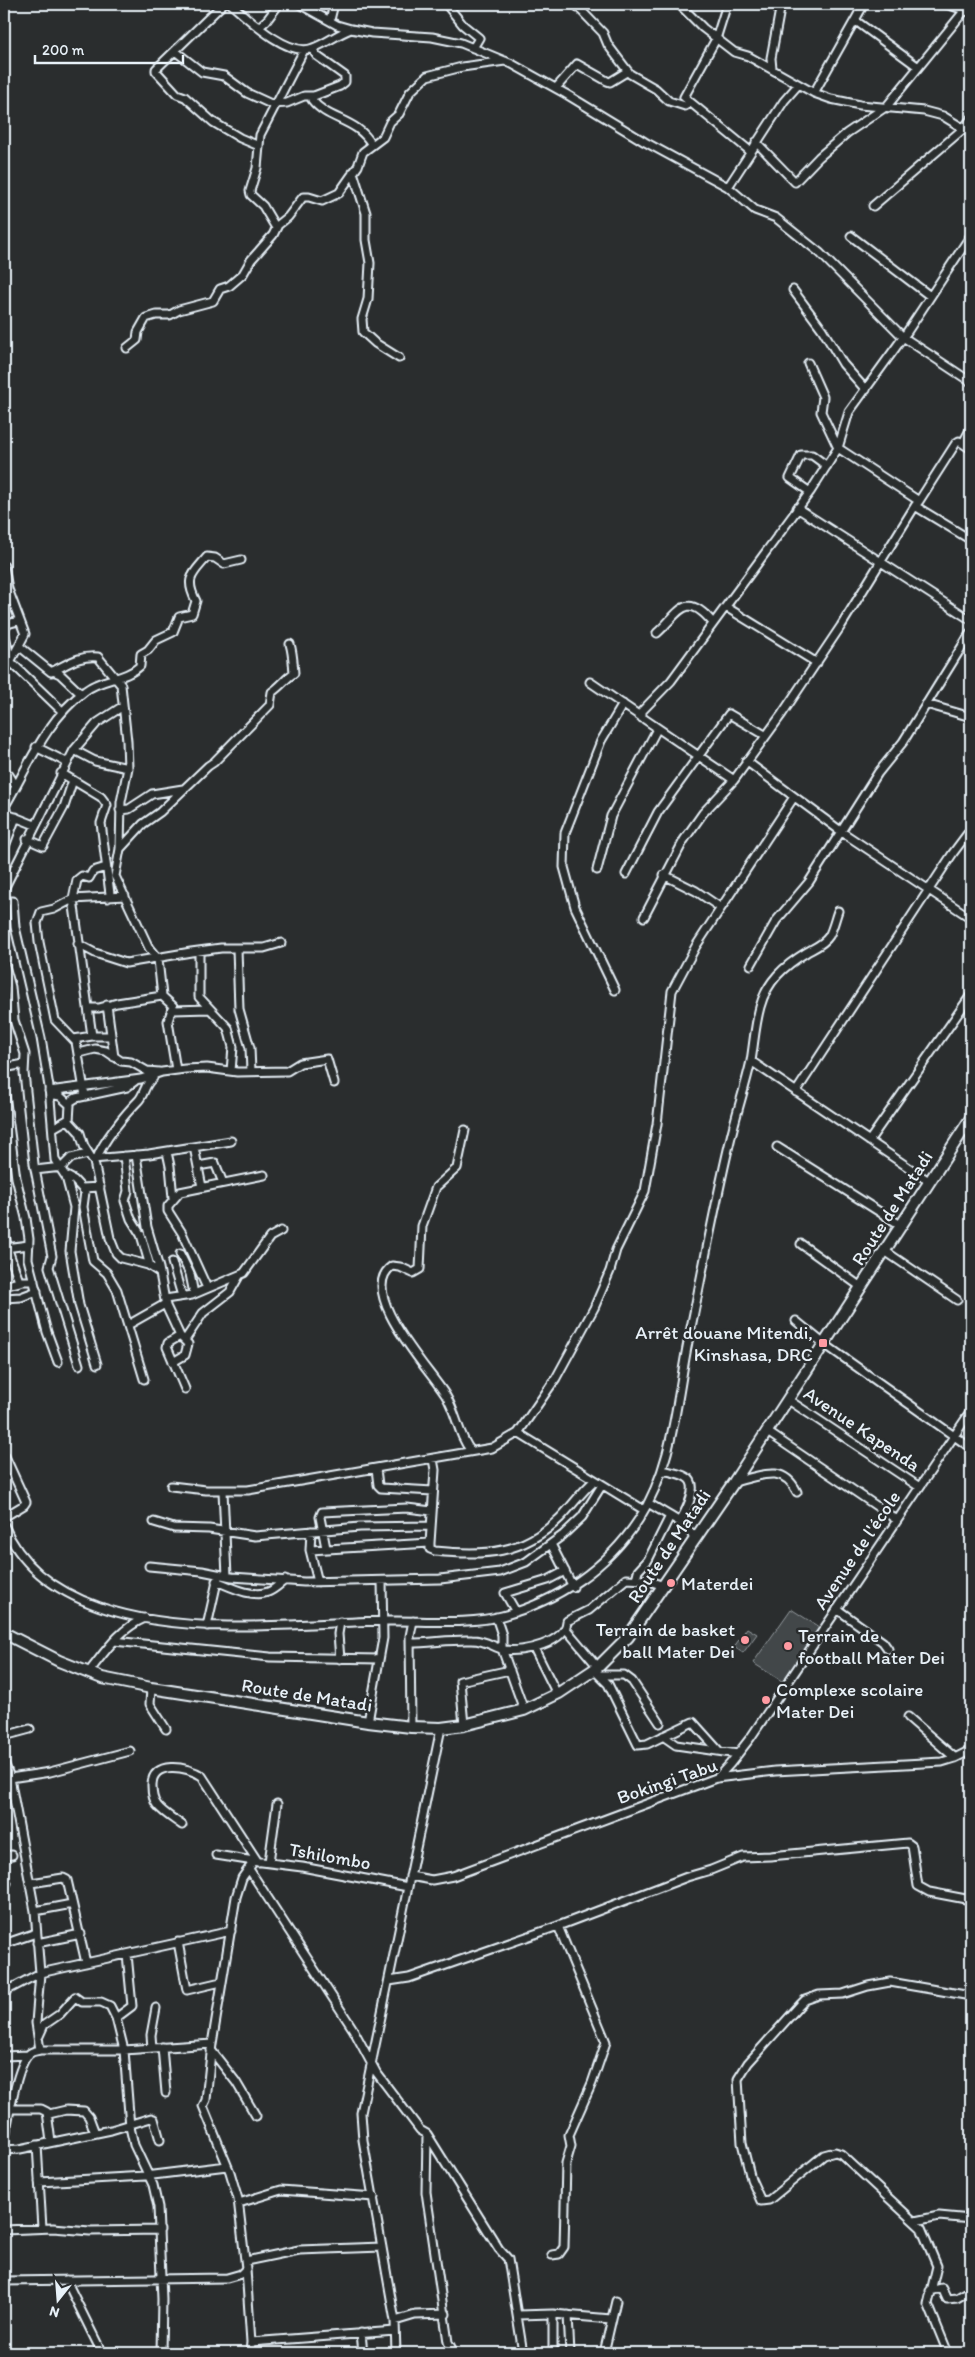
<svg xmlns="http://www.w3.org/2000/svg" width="975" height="2357" viewBox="0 0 975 2357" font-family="Itim,sans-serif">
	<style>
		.green { fill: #424648; stroke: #959ca0 }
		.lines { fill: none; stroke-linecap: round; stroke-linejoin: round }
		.minor-casing { stroke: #e8f1f8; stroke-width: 11 }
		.highway-casing { stroke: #e8f1f8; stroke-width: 14 }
		.minor { stroke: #2a2d2e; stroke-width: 7 }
		.highway { stroke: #2a2d2e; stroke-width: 10 }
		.poi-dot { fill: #ff9aa2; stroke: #2a2d2e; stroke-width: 2 }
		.labels { text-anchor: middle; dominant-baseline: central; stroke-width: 5; stroke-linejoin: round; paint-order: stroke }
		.street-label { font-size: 19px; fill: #e8f1f8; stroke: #2a2d2e }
		.poi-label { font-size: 19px; fill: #e8f1f8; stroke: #2a2d2e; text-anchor: start }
	</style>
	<rect width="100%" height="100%" fill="#2a2d2e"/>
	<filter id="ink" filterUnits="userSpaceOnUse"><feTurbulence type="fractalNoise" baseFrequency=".02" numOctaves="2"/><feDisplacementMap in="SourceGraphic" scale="10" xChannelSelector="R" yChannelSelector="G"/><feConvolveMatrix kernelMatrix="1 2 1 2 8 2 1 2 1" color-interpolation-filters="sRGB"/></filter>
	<g filter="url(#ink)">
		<path class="green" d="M 791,1609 L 822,1629 L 785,1683 L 753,1663 Z
			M 747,1628 L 757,1634 L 743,1653 L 734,1647 Z"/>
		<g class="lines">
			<defs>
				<path id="minor" d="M 223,4 L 156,69 L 156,71 L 177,94 L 185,97 L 213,122 L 240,138 L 259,146
					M 231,4 C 248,19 289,58 313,48 C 327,43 337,34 351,29
					M 299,4 L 337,25 L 351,29 L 372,33 L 432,37 L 461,43 L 512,64 L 566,94 L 645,142 L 728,187 L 755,210 L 776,218 L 820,253 L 903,337 L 971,382
					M 446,4 L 463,25 L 479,38 L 473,48
					M 575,4 L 603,33 L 608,45 L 630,74 L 656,89 L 669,101 L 685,106 L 689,103
					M 679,4 L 703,28 L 734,52 L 748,56 L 814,93 L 831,99 L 860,105 L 924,111 L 943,116 L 971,133
					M 727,4 L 716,39 L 684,97 L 750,151
					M 946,4 L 971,12
					M 330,20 L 334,4
					M 856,21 L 917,66
					M 259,27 L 267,20 L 279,4
					M 175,51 L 202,72 L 224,76 L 247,93 L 271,104 L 287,103 L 304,96 L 314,96 L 340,86 L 345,82 L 345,76 L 317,56 L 312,49
					M 772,69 L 771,58 L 781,4
					M 556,88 L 577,64 L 607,81 L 610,82 L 628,71
					M 814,93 L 864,4
					M 314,96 L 312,100 C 328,121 357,118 372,145
					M 756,142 L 795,182 L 819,157 L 847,133 L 887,106 L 965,10
					M 353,172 L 366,213 L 366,240 L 370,263 L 368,299 L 362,319 L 363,332 L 375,343 L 399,358
					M 728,187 L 784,101 L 798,85
					M 873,206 L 963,129 L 971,119
					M 276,228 L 263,206 L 251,195 L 250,191 L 257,168 L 260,135 L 304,50
					M 851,236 L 930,296
					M 793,290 L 822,329 L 843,364 L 866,390
					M 127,348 L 137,340 L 138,332 L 146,318 L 156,315 L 170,315 L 179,310 L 213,301 L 220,289 L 229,286 L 243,274 L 251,260 L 273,235 L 278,225 L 288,217 L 303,197 L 309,197 L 322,201 L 339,193 L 358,166 L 363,152 L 383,137 L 390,122 L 399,114 L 410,92 L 427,76 L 462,67 L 505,61
					M 808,363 L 823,397 L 821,412 L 838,448 L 919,501 L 915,506 L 971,540
					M 963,443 L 971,428
					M 810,492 L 790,478 L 801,455 L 812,455 L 827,466
					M 919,501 L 956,443 L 959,441 L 971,449
					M 797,508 L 971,620
					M 726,607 L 817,663
					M 4,625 L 18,621
					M 4,631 L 11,662 L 62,711
					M 657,633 C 679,614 685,589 713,623
					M 19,646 L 51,672 C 68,664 79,655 98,657 L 121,685 L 127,741 L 128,768 L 121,802 L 120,849 L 115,876 L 149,948 L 158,959 L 162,996 L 173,1006 L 168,1021 L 176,1070
					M 53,671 L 60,674 L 81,694
					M 4,673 L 25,634 L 8,589 L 4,566
					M 590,682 L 734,780
					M 926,704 L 971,717
					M 642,718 L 642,711 L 671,681 L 810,492 L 838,448 L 849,412 L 907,332 L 971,235
					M 36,747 L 66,762
					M 74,750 L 95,761 L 128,768
					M 746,761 L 842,832 L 971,918
					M 4,772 L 9,775 L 16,786
					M 61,773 L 101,797 L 107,805 L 101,823 L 110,894 L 108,898
					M 120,810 L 129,809 L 152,794 L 183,789
					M 35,825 L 7,814 L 5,806 C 29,765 46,720 85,691 C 101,678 125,680 140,666 L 141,654 L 148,650 L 156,640 L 173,632 L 179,617 L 192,614 L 196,601 C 184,578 193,574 207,557 L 215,558 L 224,564 L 241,560
					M 27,839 L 43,846 L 64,807 L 73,780
					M 4,849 L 16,817
					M 120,849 L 143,824 L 160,812 L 208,766 L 214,762 L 270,705 L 272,692 C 281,686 286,678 294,673 C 293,662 293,654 290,644
					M 597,870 L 611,816 L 657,729
					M 626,874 L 658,812 L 729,714 L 765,735
					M 664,875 L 696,891 L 721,908
					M 4,889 L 74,750 L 97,723 L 123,706
					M 4,901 L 13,901 L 15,927 L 41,1038 L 49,1087 L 55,1160 L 66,1177 L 74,1207 L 70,1251 L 79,1305 L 97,1364
					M 644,917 L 684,840 L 703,813 L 734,780 L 782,714 L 841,626 L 915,506
					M 78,944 L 95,953 L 126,963 L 191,952 L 221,948 L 264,948 L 281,943
					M 237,948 L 239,1009 L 250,1048 L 251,1071
					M 199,951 L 199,997 L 228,1028 L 233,1047 L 231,1071
					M 4,962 L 11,987 L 14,1020 L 25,1054 L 24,1073 L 34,1164 L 52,1256 L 49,1267 L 79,1365
					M 751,965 L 776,921 L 809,882 L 878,773 L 903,742 L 971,632
					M 615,990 L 575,907 L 564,867 L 565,833 L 601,741 L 623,704
					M 107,1005 L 114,1057
					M 88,1008 L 99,1008 L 117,1003 L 162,996
					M 173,1010 L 209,1009
					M 92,1036 L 73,899 L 77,880 L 82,876 L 89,878 L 93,871 L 106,867
					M 74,1039 L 92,1036 L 111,1036
					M 79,1053 L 95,1049 L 106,1051 L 121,1061 L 131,1062 L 147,1071 L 159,1072
					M 751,1061 L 930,1182
					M 4,1068 L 24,1064
					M 4,1087 L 16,1178 L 26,1218 L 29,1239 L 28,1259 L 47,1332 L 58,1362
					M 49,1091 L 141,1079 L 162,1072 L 185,1069 L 207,1068 L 237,1072 L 287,1071 L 300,1063 L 327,1059 L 334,1083
					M 796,1092 L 953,853 L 971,829
					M 50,1094 L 60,1096 L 70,1105 L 69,1121 L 80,1133 L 84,1146 L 94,1162 L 110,1238 L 116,1253 L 121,1258 L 148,1265 L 160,1273
					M 85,1096 L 76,1042 L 55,1020 L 39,942 L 37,923 L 41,912 L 54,909 L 73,899 L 125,896
					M 68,1103 L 76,1098 L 127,1087 L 135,1081
					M 53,1128 L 69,1119
					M 465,1130 L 457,1168 L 436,1187 L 422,1226 L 420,1269 L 413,1273 L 400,1267 L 392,1266 C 355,1292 431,1371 446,1396 C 457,1414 458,1435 471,1451
					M 869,1141 L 971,995
					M 194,1147 L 202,1187
					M 777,1147 L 902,1226
					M 167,1152 L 170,1166 L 173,1198
					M 136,1155 L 147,1227 L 159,1268 L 166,1306 L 180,1336 L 188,1344 L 185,1355 L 173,1362
					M 124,1156 L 128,1191 L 125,1201 L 131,1219 L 141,1235 L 150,1266
					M 97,1158 C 103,1141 125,1114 138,1101 C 145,1094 144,1084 153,1078
					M 93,1159 L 149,1154 L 231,1141
					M 198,1166 L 215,1163 L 223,1183
					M 35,1170 L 62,1167 L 71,1158 L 88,1154
					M 65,1175 L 74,1180 L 85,1192 L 83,1207 L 93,1261 L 107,1273 L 117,1290 L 144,1379
					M 82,1188 L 100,1187
					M 4,1227 L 7,1247 L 19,1281
					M 801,1244 L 861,1287
					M 5,1248 L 29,1245
					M 885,1251 L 957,1300
					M 180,1254 L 190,1274 L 194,1294
					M 172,1262 L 182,1296
					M 4,1286 L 23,1281 L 34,1281
					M 207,1288 L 182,1233 L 168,1211 L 168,1206 L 180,1192 L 264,1175
					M 4,1298 L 21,1297 L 37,1291
					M 165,1299 L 192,1295 L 244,1273 L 270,1237 L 281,1231
					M 796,1321 L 823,1343 L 971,1448
					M 128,1325 L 165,1304
					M 180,1336 L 168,1343 L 167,1347 L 185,1389
					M 185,1340 L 203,1313 L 230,1292 L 239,1276
					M 787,1399 L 918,1486
					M 766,1431 L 897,1520
					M 518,1433 L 644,1510
					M 4,1454 L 26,1502 L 24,1505 L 4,1517
					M 433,1459 L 435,1470 L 430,1543 L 430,1549 L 435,1551 C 484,1556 522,1555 560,1518 C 572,1506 581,1492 594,1481
					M 376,1469 L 378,1485 L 381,1488 L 433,1491
					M 662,1470 C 670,1472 679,1473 686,1477 C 701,1484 685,1512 680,1521
					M 734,1482 C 760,1476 783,1463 797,1492
					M 171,1486 L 206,1490 L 248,1490 L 492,1448 L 518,1433 L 556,1378 L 594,1308 L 610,1271 L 616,1250 L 645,1191 L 657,1124 L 672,991 L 696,946 L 794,797
					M 223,1491 L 227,1576
					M 648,1503 L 670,1516
					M 154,1522 L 174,1528 L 209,1529 L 255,1536 L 360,1527 L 431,1526
					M 4,1525 C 38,1609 149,1625 228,1626 C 281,1627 333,1622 386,1621 C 421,1620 469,1625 502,1616 C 558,1601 607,1568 639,1519 C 673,1466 676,1403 688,1342 C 702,1275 714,1208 730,1141 C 736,1114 745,1088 751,1061 C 754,1043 755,1025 760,1007 C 767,981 784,966 807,952 C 814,948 824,944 829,936 C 833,929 835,919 838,911
					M 311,1531 L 310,1550 L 318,1582
					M 551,1544 L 573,1587
					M 326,1548 L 320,1517 L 322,1512 L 407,1508 L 432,1511
					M 310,1550 L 430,1543
					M 149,1566 L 202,1571 L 232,1577 L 304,1582 L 440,1579 L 500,1572 L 526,1562 L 563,1535 L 582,1517 L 602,1485
					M 636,1579 L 638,1571 L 648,1560 L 670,1516 L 683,1524 L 696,1539
					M 216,1581 C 231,1587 252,1598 268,1592 C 274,1590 280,1584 285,1580
					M 837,1609 L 883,1642 L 888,1649
					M 516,1612 L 505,1593 L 548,1580 L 565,1571
					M 496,1617 L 502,1635 L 502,1649 L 524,1710
					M 207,1626 L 218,1577
					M 566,1629 L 598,1667
					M 114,1641 L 270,1657 L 379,1659
					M 410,1643 C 431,1643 451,1639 472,1640 C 486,1640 493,1647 505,1650 C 522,1653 566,1643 567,1621 L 589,1610 L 626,1579 L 646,1580 L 664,1586
					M 534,1648 L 557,1694
					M 340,1659 L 338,1634 L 340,1622
					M 594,1670 L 608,1684 L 638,1745 L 647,1744 L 693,1722 L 719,1751
					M 88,1673 C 105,1652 119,1629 145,1618
					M 601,1675 L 624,1675 L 632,1681 L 660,1723
					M 151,1688 L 150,1704 L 166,1729
					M 908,1717 L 955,1758
					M 368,1722 L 383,1638 L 382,1581
					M 464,1725 L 460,1681 L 510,1670
					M 411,1727 L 410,1636 L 413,1621
					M 4,1736 L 30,1729
					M 663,1736 L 676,1745 L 738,1754
					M 4,1762 L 10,1778 L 35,1911 L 40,1973 L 36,2023 L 40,2050
					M 10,1778 L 50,1772 L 130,1751
					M 717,1778 L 730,1764 L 751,1737 L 971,1411
					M 182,1825 C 174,1819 163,1813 157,1805 C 153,1800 152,1792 152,1786 C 151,1760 187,1766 202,1776 L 258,1862
					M 216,1855 L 254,1861
					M 4,1856 L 12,1855
					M 269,1862 L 277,1804
					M 249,1869 L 353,2029 L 376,2072 L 420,2130 L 427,2134 L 499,2249 L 508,2259 L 523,2353
					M 410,1876 L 432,1880 L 453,1876 L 716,1778 L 775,1771 L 942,1762 L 955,1758 L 971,1750
					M 4,1883 L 7,1883
					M 31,1883 L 63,1878 L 67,1880 L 86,1963
					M 35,1911 L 72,1904
					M 178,1942 L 187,1990 L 221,1982
					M 37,1943 L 81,1934
					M 4,1944 L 36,1933
					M 389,1981 L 409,1978 L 558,1926 L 687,1877 L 711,1870 L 743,1857 L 770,1856 L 908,1843 L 912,1846 L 918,1886 L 929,1892 L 971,1900
					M 4,1992 L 40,1973 L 231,1931
					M 116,2018 L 132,2006 L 127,1954
					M 39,2036 L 44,2025 L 60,2014 L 75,1997 L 82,2002 L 101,2002 L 110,2006 L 116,2018 L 124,2050 L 130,2127 L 134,2145 L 153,2185 L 158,2207 L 162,2299 L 161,2353
					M 162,2047 L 166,2093
					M 152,2048 L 151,2035 L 156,2008
					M 211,2050 L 236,2082 L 256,2116
					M 4,2056 L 28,2055
					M 10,2109 L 41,2109 L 47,2112 L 51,2142
					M 49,2114 L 66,2110 L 84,2111 L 89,2117 L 95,2133
					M 427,2135 L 426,2192 L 448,2342 L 454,2353
					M 4,2144 C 7,2125 16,2066 29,2054 C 32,2051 37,2051 40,2050 L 124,2050 L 212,2044
					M 37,2145 L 42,2228
					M 4,2150 L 20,2149 L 111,2130 L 151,2118 L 154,2119 L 160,2140
					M 39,2182 L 145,2176 L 227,2166
					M 239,2203 L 281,2190 L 374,2197
					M 915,2221 L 939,2216 L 971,2219
					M 4,2230 L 53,2228 L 90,2231 L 160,2230
					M 552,2255 L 559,2254 L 564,2247 L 566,2163 L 571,2146 L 569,2135 L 592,2083 L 606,2042 L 558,1926
					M 246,2261 L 299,2250 L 382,2247
					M 246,2269 L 251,2342 L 250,2353
					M 66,2280 L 102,2353
					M 4,2281 L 227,2278 L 241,2274 L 246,2269 L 238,2199 L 230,2172 L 203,2106 L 206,2100 L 212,2044 L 236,1897 L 242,1878 L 254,1861 L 302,1867 L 408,1887
					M 930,2291 L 942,2288 L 947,2299 L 957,2298 L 971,2290
					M 518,2315 L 553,2314 L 611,2319
					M 568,2315 L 570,2353
					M 395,2321 L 415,2315 L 446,2314
					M 361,2333 L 363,2353
					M 251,2342 L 395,2331
					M 161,2351 L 186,2353
					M 396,2353 L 395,2321 L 363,2140 L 361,2113 L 441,1728
					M 553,2353 L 553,2314
					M 604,2353 L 616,2301
					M 948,2353 L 928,2304 L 937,2266 L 921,2228 L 841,2154 L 835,2152 L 824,2155 L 769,2200 L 761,2201 L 751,2179 L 742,2143 L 738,2079 L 748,2063 L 800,2005 L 805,2000 L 819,1995 L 843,1994 L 868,1986 L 890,1982 L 971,1996"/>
				<path id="highway" d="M 4,1633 L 59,1661 L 102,1678 L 151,1688 L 368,1722 L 411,1727 L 441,1728 L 464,1725 L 524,1710 L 559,1693 L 598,1667 L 628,1637 L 734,1482 L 971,1118"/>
			</defs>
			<use href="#minor" class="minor-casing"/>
			<use href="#highway" class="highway-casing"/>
			<use href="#minor" class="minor"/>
			<use href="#highway" class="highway"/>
		</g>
	</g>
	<g class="poi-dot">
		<rect x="818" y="1338" width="10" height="10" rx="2.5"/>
		<circle cx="671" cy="1583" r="5"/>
		<circle cx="745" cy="1640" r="5"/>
		<circle cx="788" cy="1646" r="5"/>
		<circle cx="766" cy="1700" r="5"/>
	</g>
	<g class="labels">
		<g class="street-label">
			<text transform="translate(892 1208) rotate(-57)">Route de Matadi</text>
			<text transform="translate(862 1429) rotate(34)">Avenue Kapenda</text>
			<text transform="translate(669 1546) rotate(-56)">Route de Matadi</text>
			<text transform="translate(857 1550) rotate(-56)">Avenue de l'école</text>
			<text transform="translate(307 1695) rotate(9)">Route de Matadi</text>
			<text transform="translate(667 1781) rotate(-19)">Bokingi Tabu</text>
			<text transform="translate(330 1856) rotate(10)">Tshilombo</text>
		</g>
		<g class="poi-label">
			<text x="813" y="1332" text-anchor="end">Arrêt douane Mitendi,<tspan x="813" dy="22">Kinshasa, DRC</tspan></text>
			<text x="681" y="1583">Materdei</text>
			<text x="735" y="1629" text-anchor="end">Terrain de basket<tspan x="735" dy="22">ball Mater Dei</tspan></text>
			<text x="798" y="1635">Terrain de<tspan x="798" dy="22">football Mater Dei</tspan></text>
			<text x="776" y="1689">Complexe scolaire<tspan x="776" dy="22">Mater Dei</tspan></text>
		</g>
	</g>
	<rect width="975" height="2357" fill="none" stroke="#2a2d2e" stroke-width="20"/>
	<rect x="10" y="10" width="955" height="2337" fill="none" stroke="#e8f1f8" stroke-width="2" filter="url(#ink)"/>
	<g transform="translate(58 2300) rotate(197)" stroke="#2a2d2e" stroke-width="4" paint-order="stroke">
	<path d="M0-4L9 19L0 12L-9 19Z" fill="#e8f1f8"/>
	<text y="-8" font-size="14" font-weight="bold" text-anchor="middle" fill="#e8f1f8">N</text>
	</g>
	<path d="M35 55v8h148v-8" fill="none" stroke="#e8f1f8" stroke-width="2.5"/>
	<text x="42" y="55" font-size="15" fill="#e8f1f8" stroke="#2a2d2e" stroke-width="4" paint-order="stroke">200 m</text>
</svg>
